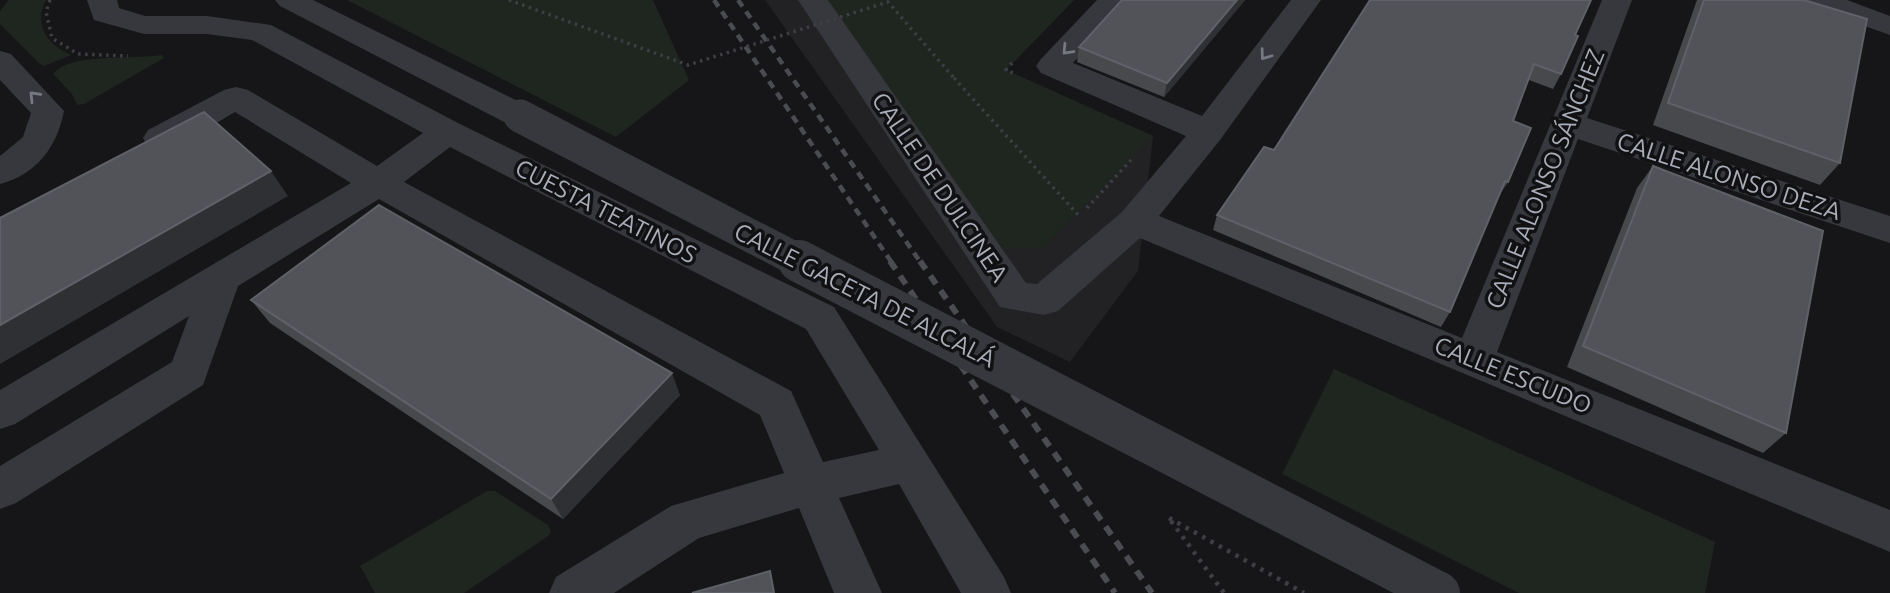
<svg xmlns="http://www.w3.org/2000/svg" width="1890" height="593" viewBox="0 0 1890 593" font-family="Ubuntu,sans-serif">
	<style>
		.built { fill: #222225 }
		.green { fill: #1e261f }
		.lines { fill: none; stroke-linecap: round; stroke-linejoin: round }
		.path-far1 { stroke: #3d3f44; stroke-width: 3.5; stroke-dasharray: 2.5 4.5; stroke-linecap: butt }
		.path { stroke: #3d3f44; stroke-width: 4.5; stroke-dasharray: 3.5 6; stroke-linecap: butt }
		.minor { fill: #37383d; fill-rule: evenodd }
		.rail-far1 { stroke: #4a4c52; stroke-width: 4.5; stroke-dasharray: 8 6; stroke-linecap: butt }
		.rail { stroke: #4a4c52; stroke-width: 6; stroke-dasharray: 10 8; stroke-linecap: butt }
		.path-bridge { stroke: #3d3f44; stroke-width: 3.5; stroke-dasharray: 2.5 4.5; stroke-linecap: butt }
		.minor-bridge-far1 { stroke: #37383d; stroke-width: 33 }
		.minor-bridge { stroke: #37383d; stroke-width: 42 }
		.wall { fill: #47494d }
		.shaded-wall { fill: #2f3033 }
		.building { fill: #525359; stroke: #5f6168; stroke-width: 2 }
		.oneway { stroke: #757881 }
		.labels { text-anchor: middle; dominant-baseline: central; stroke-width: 7; stroke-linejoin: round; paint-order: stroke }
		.street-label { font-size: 24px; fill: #a8adb8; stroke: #111113 }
	</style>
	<rect width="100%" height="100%" fill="#161618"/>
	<path class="built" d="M 765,0 L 1074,0 L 1006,70 L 1153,136 L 1138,271 L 1070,362 L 997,327 Z"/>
	<path class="green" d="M 9,0 L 46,0 C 33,25 47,44 71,55 L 44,66 L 39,63 L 0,24 L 0,11 Z
		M 347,0 L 653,0 L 689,80 L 616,137 Z
		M 824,0 L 1074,0 L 1006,70 L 1153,136 L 1043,248 L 994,248 Z
		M 162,55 L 164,58 L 84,104 L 77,105 L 72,94 L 53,74 C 71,52 132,60 162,55 Z
		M 1334,369 L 1715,542 L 1705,593 L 1519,593 L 1282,474 Z
		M 487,491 L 495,491 L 548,525 L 551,532 L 548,536 L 464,593 L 375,593 L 360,566 Z"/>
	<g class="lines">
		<path class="path-far1" d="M 50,0 L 46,12 L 52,38 L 78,54 L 128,56
			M 1012,63 L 1006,70 L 1015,74
			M 954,78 L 1080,217
			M 1087,208 L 1131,160"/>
		<path class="path" d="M 1169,518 L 1304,593
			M 1171,521 L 1224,593"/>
		<path class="minor" d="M 87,0 L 117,0 L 119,8 L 145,16 L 207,16 L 271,25 L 460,124 L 834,307 L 1004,577 L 1011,593 L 961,593 L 899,484 L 839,498 L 882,593 L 834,593 L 799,508 L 699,538 L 614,593 L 549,593 L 556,577 L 671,506 L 784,473 L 760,415 L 379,199 L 238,286 L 203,385 L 16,503 L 0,509 L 0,466 L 172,362 L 189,316 L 15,424 L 0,429 L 0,390 L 351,183 L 235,112 C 211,125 176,154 148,146 L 143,138 L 148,130 L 224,90 L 236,87 L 248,90 L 377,166 L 423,133 L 252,40 L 207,34 L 144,34 L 94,20 ZM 450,147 L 806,329 L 879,450 L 823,462 L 791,391 L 404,182 Z
			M 275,0 L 313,0 L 532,108 L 537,116 L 532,124 L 520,127 L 508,124 L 280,6 Z
			M 798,0 L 828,0 L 1026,283 L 1037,284 L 1122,212 L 1186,136 L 1041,73 L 1036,66 L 1041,59 L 1097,0 L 1128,0 L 1073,63 L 1202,116 L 1291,0 L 1321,0 L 1220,140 L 1159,216 L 1462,338 L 1602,0 L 1632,0 L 1587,118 L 1890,216 L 1890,243 L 1578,139 L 1497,352 L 1890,510 L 1890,552 L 1140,238 L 1058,311 L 1044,315 L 1000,307 Z
			M 1804,0 L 1847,0 L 1890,16 L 1890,35 L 1809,6 Z
			M 0,51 L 11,54 L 64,111 C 57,147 37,174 0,184 L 0,156 L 23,137 L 31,113 L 0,80 Z"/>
		<path class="rail-far1" d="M 714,0 L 892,263
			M 738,0 L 921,263"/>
		<path class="rail" d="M 890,261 L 1115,593
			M 920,261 L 1152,593"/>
		<path class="path-bridge" d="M 509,0 L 688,65 L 888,2 L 954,78"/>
		<path class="minor-bridge-far1" d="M 520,116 L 803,263"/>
		<path class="minor-bridge" d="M 799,261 L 1439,593"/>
	</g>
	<path class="wall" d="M 1122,0 L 1245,0 L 1164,97 L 1077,62 L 1079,47 Z
		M 1697,0 L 1804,0 L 1840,163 L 1820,185 L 1653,125 Z
		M 1575,35 L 1561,74 L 1553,89 L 1529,80 L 1513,121 L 1508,182 L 1498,197 L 1450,312 L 1441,327 L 1213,230 L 1217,215 L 1274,150 Z
		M 1653,166 L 1786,433 L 1763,453 L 1567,367 L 1637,188 Z
		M 251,300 L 680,395 L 563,519 L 270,323 Z"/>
	<path class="shaded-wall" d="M 1237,0 L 1245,0 L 1164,97 L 1167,83 Z
		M 271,171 L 288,196 L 0,364 L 0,325 Z
		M 672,373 L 680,395 L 563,519 L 551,499 Z"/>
	<path class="building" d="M 1122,0 L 1237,0 L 1167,83 L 1079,47 Z
		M 1370,0 L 1591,0 L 1575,35 L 1578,36 L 1561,74 L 1534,64 L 1513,121 L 1531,128 L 1508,182 L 1505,181 L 1450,312 L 1217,215 L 1264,147 L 1274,150 Z
		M 1704,0 L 1804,0 L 1867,19 L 1840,163 L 1668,103 Z
		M 204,112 L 271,171 L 0,325 L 0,218 Z
		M 1653,166 L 1823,231 L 1786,433 L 1583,346 Z
		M 379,205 L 672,373 L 551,499 L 251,300 Z
		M 770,571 L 774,593 L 692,593 Z"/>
	<defs><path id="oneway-chevron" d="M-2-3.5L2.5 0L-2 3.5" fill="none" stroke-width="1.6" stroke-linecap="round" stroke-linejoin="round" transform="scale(1.75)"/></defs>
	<g class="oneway">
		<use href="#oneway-chevron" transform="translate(1067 50) rotate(133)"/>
		<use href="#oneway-chevron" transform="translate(1265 55) rotate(126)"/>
		<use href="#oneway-chevron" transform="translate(34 96) rotate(-134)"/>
	</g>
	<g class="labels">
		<g class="street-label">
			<text transform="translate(1729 176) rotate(18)">CALLE ALONSO DEZA</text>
			<text transform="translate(1545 179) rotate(-68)">CALLE ALONSO SÁNCHEZ</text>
			<text transform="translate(940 187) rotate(56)">CALLE DE DULCINEA</text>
			<text transform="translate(606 211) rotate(27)">CUESTA TEATINOS</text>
			<text transform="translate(865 295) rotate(27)">CALLE GACETA DE ALCALÁ</text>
			<text transform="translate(1513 375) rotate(22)">CALLE ESCUDO</text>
		</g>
	</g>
</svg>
